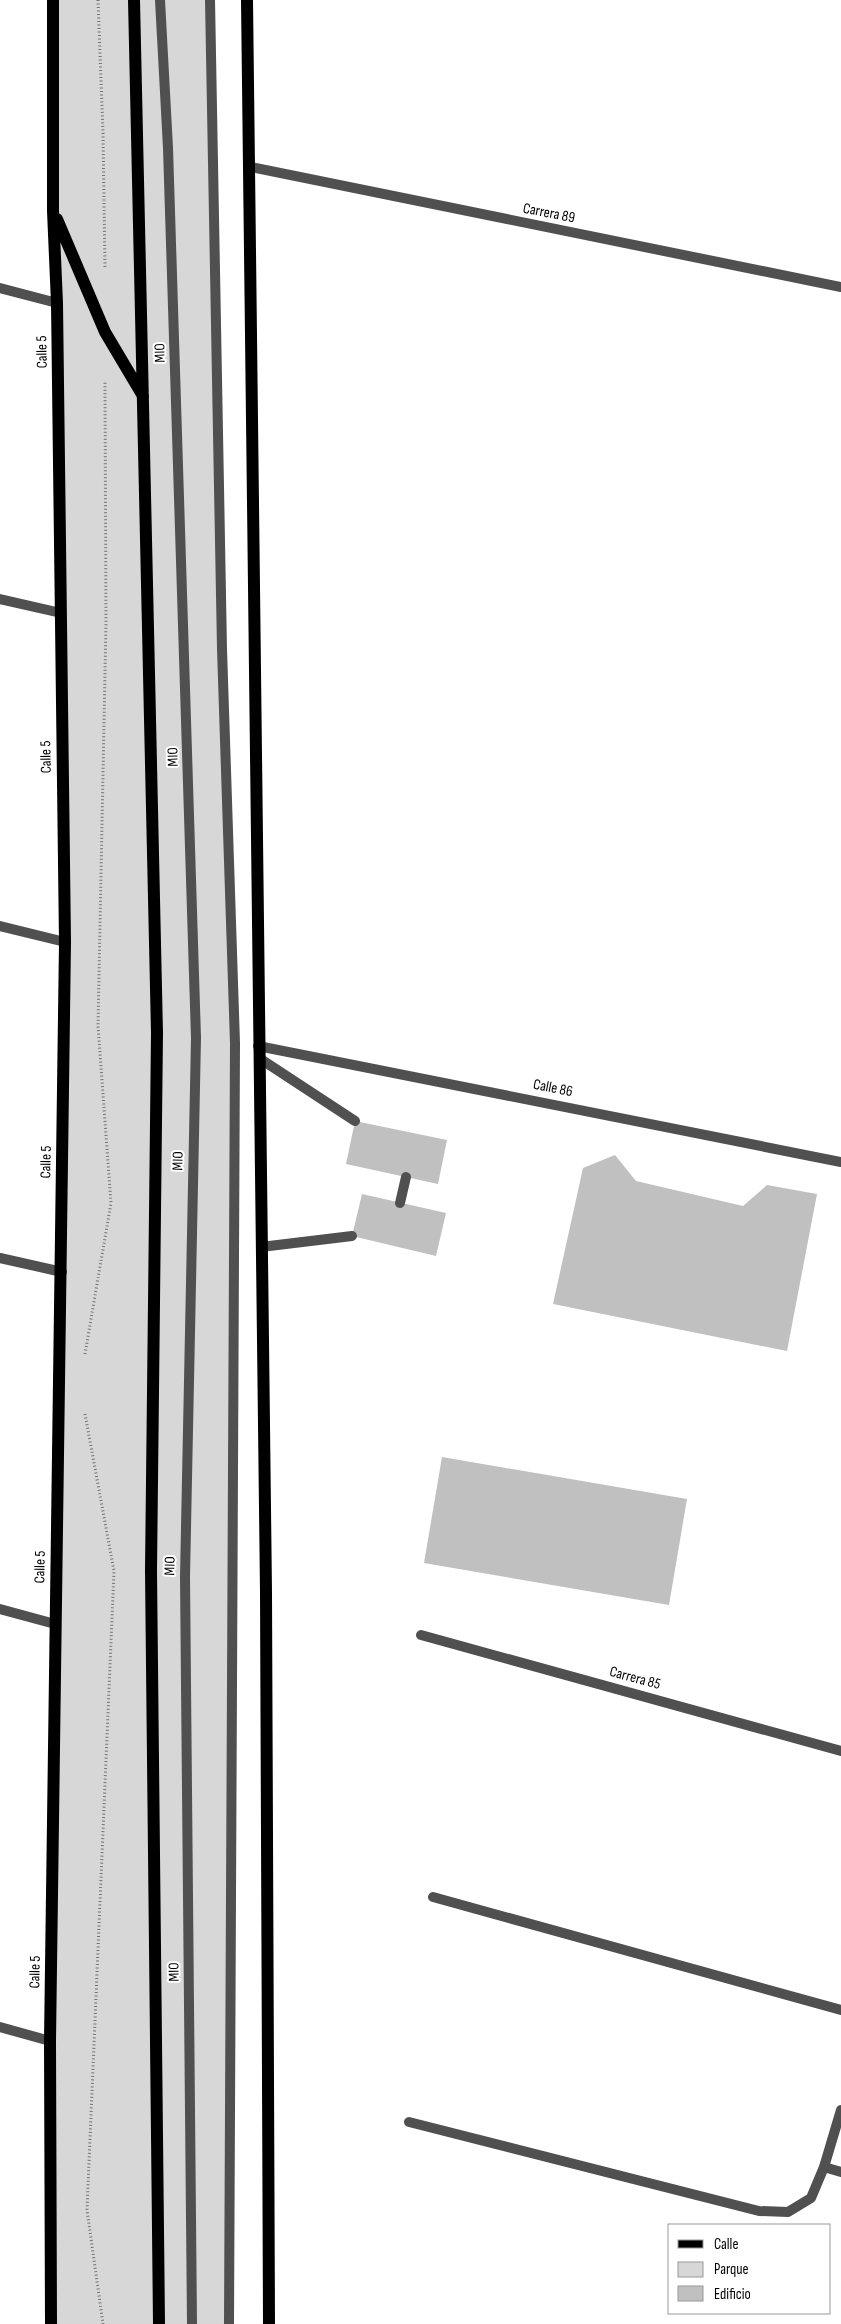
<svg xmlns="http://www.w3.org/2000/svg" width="841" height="2324" viewBox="0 0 841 2324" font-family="'Sofia Sans Condensed',sans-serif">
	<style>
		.green { fill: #d7d7d7 }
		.building { fill: #c0c0c0 }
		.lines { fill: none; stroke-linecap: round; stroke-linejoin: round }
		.path { stroke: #727272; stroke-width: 3; stroke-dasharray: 1 2.5; stroke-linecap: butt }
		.service { stroke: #505050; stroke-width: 10 }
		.minor { stroke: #505050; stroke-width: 10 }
		.primary { stroke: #000; stroke-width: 12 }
		.labels { text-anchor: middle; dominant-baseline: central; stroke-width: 4; stroke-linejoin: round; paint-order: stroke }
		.street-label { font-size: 15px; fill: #000; stroke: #fff }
	</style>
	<rect width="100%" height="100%" fill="#fff"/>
	<path class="green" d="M 53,0 L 210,0 L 235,1043 L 229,2324 L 51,2324 L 62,1272 Z"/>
	<path class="building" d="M 355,1121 L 447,1140 L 438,1184 L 346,1164 Z
		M 615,1155 L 636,1181 L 743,1206 L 767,1185 L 817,1194 L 787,1351 L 553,1304 L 583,1168 Z
		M 362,1194 L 446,1213 L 436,1256 L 352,1236 Z
		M 442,1457 L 687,1499 L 669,1605 L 424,1563 Z"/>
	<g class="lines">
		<path class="path" d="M 98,0 L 103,133 L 105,267
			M 85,1354 L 111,1203 L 98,1026 L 106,623 L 105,381
			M 85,1414 L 114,1571 L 87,2210 L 103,2324"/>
		<path class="service" d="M 160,0 L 168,148 L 196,1038 L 185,1577 L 192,2324
			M 210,0 L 222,649 L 235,1043 L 229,2324
			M 259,1058 L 355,1121
			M 400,1203 L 406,1177
			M 261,1247 L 352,1236
			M 433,1897 L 841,2010
			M 409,2122 L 759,2211 L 788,2212 L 811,2198 L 824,2167 L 841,2110
			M 824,2167 L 841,2172"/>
		<path class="minor" d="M 251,167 L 841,287
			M 0,288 L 57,303
			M 0,599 L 61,613
			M 0,926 L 65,942
			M 258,1046 L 841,1162
			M 0,1258 L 62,1272
			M 0,1609 L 55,1624
			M 421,1635 L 841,1751
			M 0,2027 L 50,2041"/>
		<path class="primary" d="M 134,0 L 157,1033 L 151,1571 L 159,2324
			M 247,0 L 266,1592 L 269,2324
			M 57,219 L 105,332 L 143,396
			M 51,2324 L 50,2041 L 65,942 L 57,303 L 53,211 L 53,0"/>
	</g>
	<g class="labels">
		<g class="street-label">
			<text transform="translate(549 213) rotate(11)">Carrera 89</text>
			<text transform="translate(42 352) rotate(-91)">Calle 5</text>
			<text transform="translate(160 353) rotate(-92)">MIO</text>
			<text transform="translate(46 757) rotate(-91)">Calle 5</text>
			<text transform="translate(173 757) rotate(-92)">MIO</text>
			<text transform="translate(553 1088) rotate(11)">Calle 86</text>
			<text transform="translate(178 1161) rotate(-89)">MIO</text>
			<text transform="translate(46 1162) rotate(-89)">Calle 5</text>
			<text transform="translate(170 1566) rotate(-89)">MIO</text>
			<text transform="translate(40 1567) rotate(-89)">Calle 5</text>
			<text transform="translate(635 1678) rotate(15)">Carrera 85</text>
			<text transform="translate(35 1972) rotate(-89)">Calle 5</text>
			<text transform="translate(174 1972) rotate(-91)">MIO</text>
		</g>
	</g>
	<rect x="668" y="2224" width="162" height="90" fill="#ffffff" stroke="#999999"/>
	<rect x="678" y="2240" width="25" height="8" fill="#000000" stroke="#999999"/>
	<text x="714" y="2249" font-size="15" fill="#000000">Calle</text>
	<rect x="678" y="2262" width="25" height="15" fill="#d7d7d7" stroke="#999999"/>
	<text x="714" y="2274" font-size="15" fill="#000000">Parque</text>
	<rect x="678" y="2286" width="25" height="15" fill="#c0c0c0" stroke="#999999"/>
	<text x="714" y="2299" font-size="15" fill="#000000">Edificio</text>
</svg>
